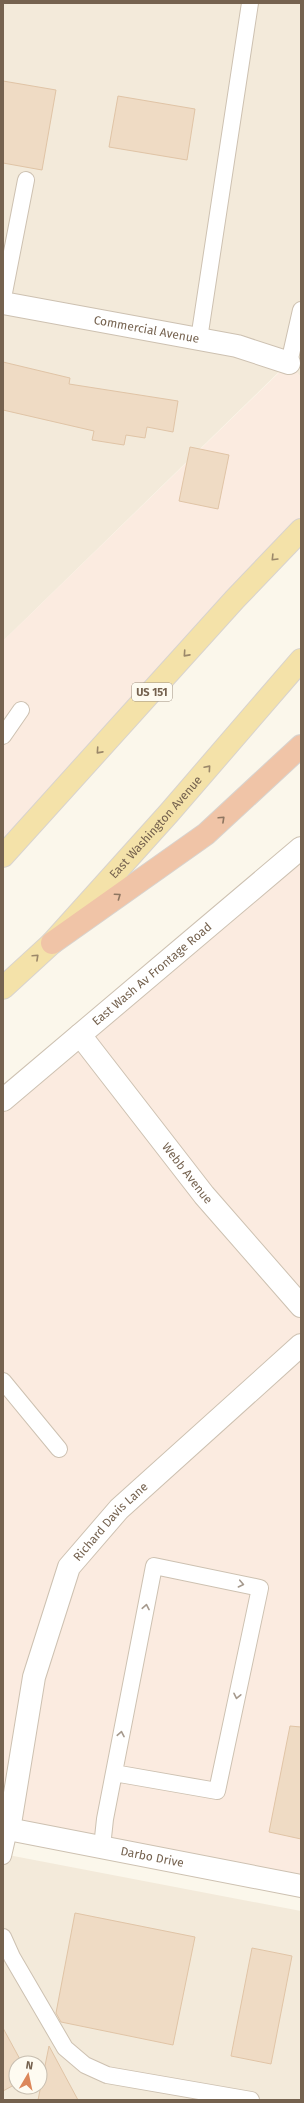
<svg xmlns="http://www.w3.org/2000/svg" width="304" height="2103" viewBox="0 0 304 2103" font-family="'Fira Sans',sans-serif">
	<style>
		.residential { fill: #f3eada; fill-rule: evenodd }
		.commercial { fill: #fbebe0 }
		.building { fill: #efdbc4; stroke: #e0c4a6 }
		.lines { fill: none; stroke-linecap: round; stroke-linejoin: round }
		.lane-casing { stroke: #cdc1b1; stroke-width: 18 }
		.street-casing { stroke: #cdc1b1; stroke-width: 24 }
		.primary-casing { stroke: #d8d3ce; stroke-width: 24 }
		.highway-casing { stroke: #d8d3ce; stroke-width: 24 }
		.lane { stroke: #fff; stroke-width: 16 }
		.street { stroke: #fff; stroke-width: 22 }
		.primary { stroke: #f4e2a9; stroke-width: 22 }
		.highway { stroke: #f0c4a7; stroke-width: 22 }
		.oneway { stroke: #9b886a }
		.oneway2 { stroke: #8e7661 }
		.oneway3 { stroke: #a5998d }
		.labels { text-anchor: middle; dominant-baseline: central; stroke-width: 3; stroke-linejoin: round; paint-order: stroke }
		.shield { fill: #fefbf1; stroke: #9e9080; stroke-width: 1 }
		.shield-label { font-size: 11px; font-weight: bold; fill: #75624f }
		.street-label { font-size: 12px; fill: #75624f; stroke: #fefbf1 }
	</style>
	<rect width="100%" height="100%" fill="#fbf7eb"/>
	<path class="residential" d="M 3,3 L 301,3 L 301,377 L 288,363 L 3,641 Z
		M 3,1854 L 301,1911 L 301,2100 L 3,2100 ZM 16,2063 L 40,2063 L 40,2087 L 16,2087 Z"/>
	<path class="commercial" d="M 289,363 L 301,377 L 301,530 L 3,856 L 3,641 Z
		M 301,848 L 301,1886 L 3,1828 L 3,1100 Z"/>
	<path class="building" d="M 3,81 L 56,90 L 42,170 L 3,163 Z
		M 118,96 L 195,109 L 187,160 L 109,147 Z
		M 3,362 L 70,378 L 69,384 L 178,401 L 173,432 L 147,427 L 145,438 L 126,435 L 124,445 L 92,440 L 94,431 L 3,410 Z
		M 190,447 L 229,455 L 218,509 L 179,501 Z
		M 290,1726 L 301,1727 L 301,1839 L 269,1832 Z
		M 75,1913 L 195,1937 L 173,2045 L 61,2022 L 56,2013 Z
		M 252,1948 L 292,1956 L 271,2064 L 231,2056 Z
		M 3,2028 L 22,2063 L 16,2063 L 16,2084 L 3,2091 Z
		M 49,2046 L 78,2100 L 38,2100 Z"/>
	<g class="lines">
		<defs>
			<path id="lane" d="M 3,298 L 26,180
				M 199,339 L 250,3
				M 289,363 L 301,310
				M 3,736 L 21,710
				M 3,1381 L 59,1449
				M 102,1847 L 105,1819 L 154,1566 L 260,1588 L 217,1791 L 114,1773
				M 3,1856 L 9,1830
				M 3,1937 L 12,1957 L 65,2048 L 85,2065 L 107,2075 L 251,2100"/>
			<g id="street">
				<path id="s1" d="M 3,303 L 237,346 L 289,363"/>
				<path id="s2" d="M 80,1035 L 204,1195 L 301,1306"/>
				<path id="s3" d="M 3,1100 L 301,848"/>
				<path id="s4" d="M 3,1828 L 301,1886"/>
				<path id="s5" d="M 9,1830 L 34,1677 L 69,1567 L 119,1509 L 301,1345"/>
			</g>
			<g id="primary">
				<path d="M 3,856 L 235,599 L 301,530"/>
				<path id="s6" d="M 3,988 L 52,943 L 169,813 L 301,660"/>
			</g>
			<path id="highway" d="M 52,943 L 206,834 L 301,746"/>
		</defs>
		<use href="#lane" class="lane-casing"/>
		<use href="#street" class="street-casing"/>
		<use href="#primary" class="primary-casing"/>
		<use href="#highway" class="highway-casing"/>
		<use href="#lane" class="lane"/>
		<use href="#street" class="street"/>
		<use href="#primary" class="primary"/>
		<use href="#highway" class="highway"/>
	</g>
	<defs><path id="oneway-chevron" d="M-2-3.5L2.5 0L-2 3.5" fill="none" stroke-width="1.6" stroke-linecap="round" stroke-linejoin="round"/></defs>
	<g class="oneway">
		<use href="#oneway-chevron" transform="translate(274 558) rotate(134)"/>
		<use href="#oneway-chevron" transform="translate(186 654) rotate(132)"/>
		<use href="#oneway-chevron" transform="translate(99 751) rotate(132)"/>
		<use href="#oneway-chevron" transform="translate(208 768) rotate(-49)"/>
		<use href="#oneway-chevron" transform="translate(36 957) rotate(-43)"/>
	</g>
	<g class="oneway2">
		<use href="#oneway-chevron" transform="translate(222 819) rotate(-43)"/>
		<use href="#oneway-chevron" transform="translate(118 896) rotate(-35)"/>
	</g>
	<g class="oneway3">
		<use href="#oneway-chevron" transform="translate(241 1584) rotate(12)"/>
		<use href="#oneway-chevron" transform="translate(146 1607) rotate(-79)"/>
		<use href="#oneway-chevron" transform="translate(237 1696) rotate(102)"/>
		<use href="#oneway-chevron" transform="translate(121 1734) rotate(-79)"/>
	</g>
	<g class="labels">
		<rect class="shield" x="132" y="683" width="40" height="18" rx="3"/>
		<g class="shield-label">
			<text x="152" y="692">US 151</text>
		</g>
		<g class="street-label">
			<text stroke="none"><textPath href="#s1" startOffset="146">Commercial Avenue</textPath></text>
			<text stroke="none"><textPath href="#s6" startOffset="222">East Washington Avenue</textPath></text>
			<text stroke="none"><textPath href="#s3" startOffset="195">East Wash Av Frontage Road</textPath></text>
			<text stroke="none"><textPath href="#s2" startOffset="175">Webb Avenue</textPath></text>
			<text stroke="none"><textPath href="#s5" startOffset="332">Richard Davis Lane</textPath></text>
			<text stroke="none"><textPath href="#s4" startOffset="152">Darbo Drive</textPath></text>
		</g>
	</g>
	<rect width="304" height="2103" fill="none" stroke="#75624f" stroke-width="8"/>
	<g transform="translate(28 2075) rotate(9)"><circle r="19" fill="#fefbf1" stroke="#c7beb0"/>
	<path d="M0-3L7 15L0 10L-7 15Z" fill="#dc875a"/>
	<text y="-6" font-size="11" font-weight="bold" text-anchor="middle" fill="#75624f">N</text>
	</g>
</svg>
